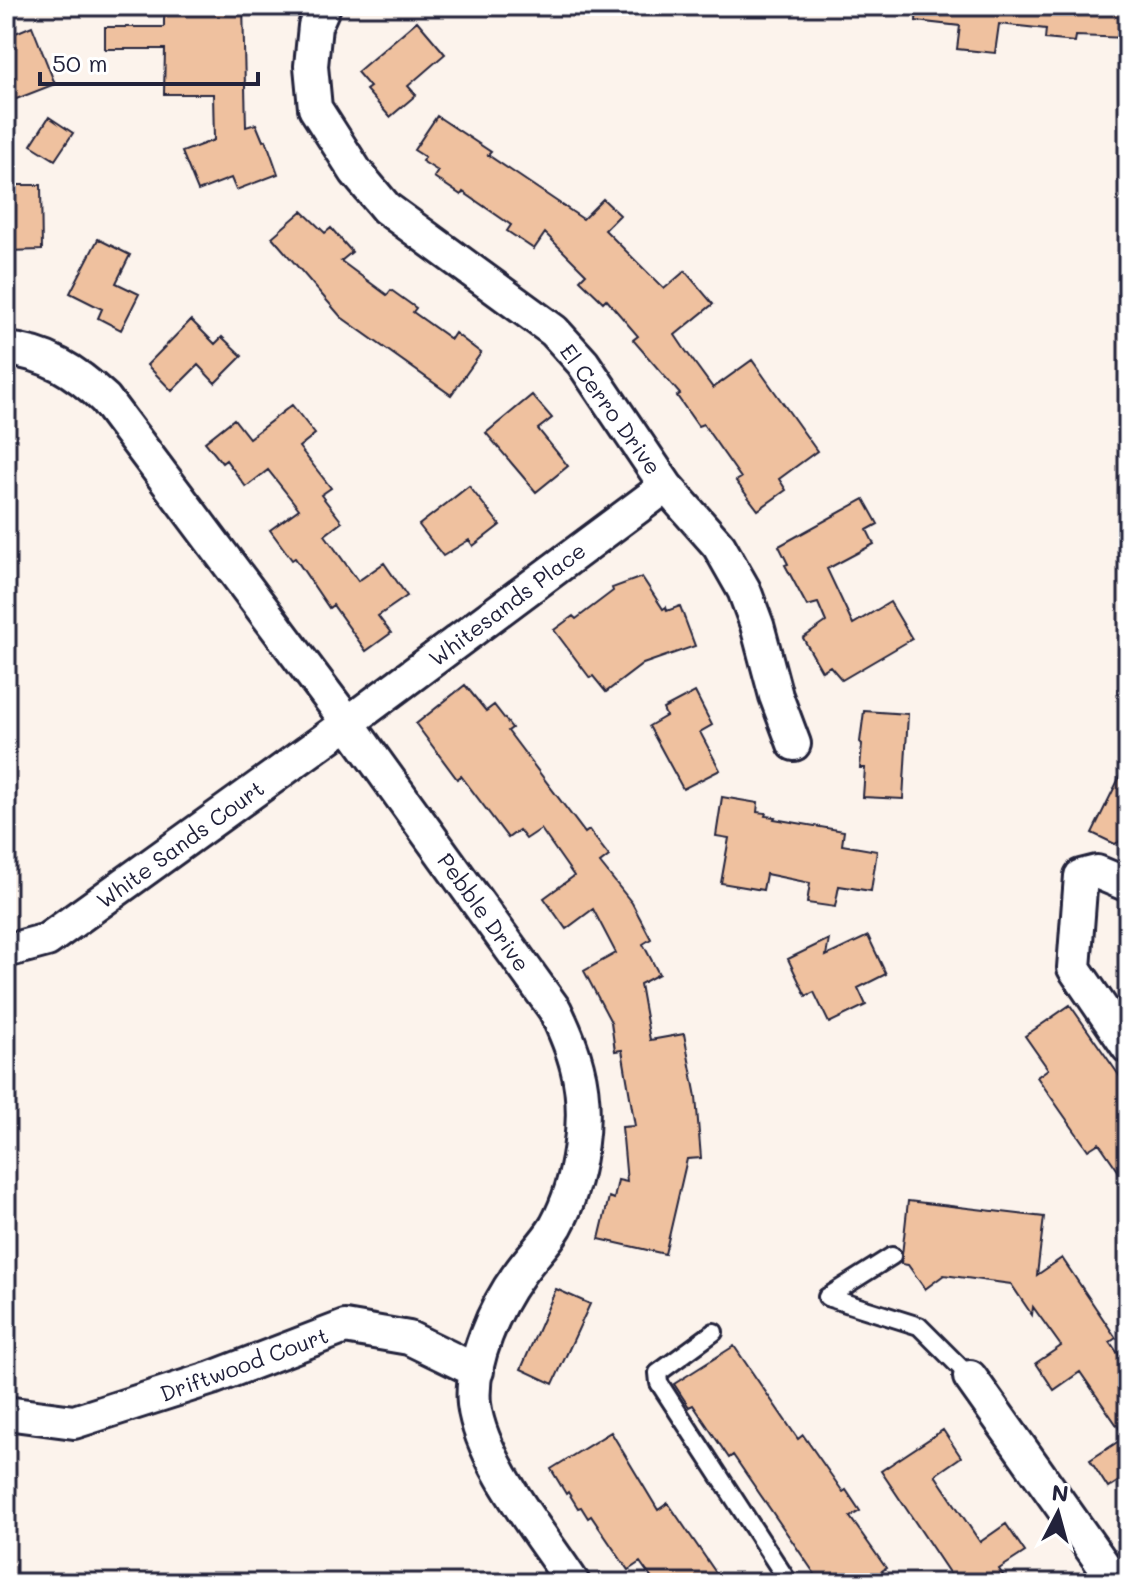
<svg xmlns="http://www.w3.org/2000/svg" width="1134" height="1589" viewBox="0 0 1134 1589" font-family="Mali,sans-serif">
	<style>
		.building { fill: #efc19f; stroke: #22223b; stroke-width: 2 }
		.lines { fill: none; stroke-linecap: round; stroke-linejoin: round }
		.lane-casing { stroke: #22223b; stroke-width: 22 }
		.street-casing { stroke: #22223b; stroke-width: 38 }
		.lane { stroke: #fff; stroke-width: 16 }
		.street { stroke: #fff; stroke-width: 32 }
		.labels { text-anchor: middle; dominant-baseline: central; stroke-width: 6; stroke-linejoin: round; paint-order: stroke }
		.street-label { font-size: 22px; fill: #22223b; stroke: #fff }
	</style>
	<rect width="100%" height="100%" fill="#fcf3ec"/>
	<filter id="ink" filterUnits="userSpaceOnUse"><feTurbulence type="fractalNoise" baseFrequency=".0125" numOctaves="2"/><feDisplacementMap in="SourceGraphic" scale="16" xChannelSelector="R" yChannelSelector="G"/><feConvolveMatrix kernelMatrix="1 2 1 2 8 2 1 2 1" color-interpolation-filters="sRGB"/></filter>
	<g filter="url(#ink)">
		<path class="building" d="M 164,6 L 243,6 L 246,127 L 256,124 L 263,141 L 266,140 L 278,174 L 236,190 L 231,178 L 198,191 L 182,152 L 214,140 L 213,94 L 164,94 L 165,49 L 105,49 L 105,27 L 164,27 Z
			M 917,6 L 1085,6 L 1128,10 L 1128,38 L 1076,36 L 1075,42 L 1045,39 L 1046,29 L 999,24 L 995,53 L 957,49 L 960,26 L 916,21 Z
			M 417,21 L 445,54 L 408,86 L 416,95 L 390,117 L 366,90 L 370,87 L 357,72 Z
			M 32,26 L 55,84 L 6,103 L 6,37 Z
			M 437,116 L 491,152 L 488,155 L 583,219 L 603,199 L 620,215 L 605,230 L 664,289 L 685,271 L 713,304 L 675,335 L 683,347 L 713,388 L 752,360 L 817,451 L 779,479 L 786,490 L 758,510 L 736,481 L 741,478 L 703,424 L 698,426 L 677,396 L 680,394 L 633,340 L 638,336 L 606,299 L 603,302 L 580,280 L 586,274 L 545,233 L 534,249 L 507,231 L 511,225 L 463,192 L 461,195 L 434,177 L 438,171 L 422,161 L 425,157 L 414,150 Z
			M 49,117 L 73,133 L 55,160 L 31,145 Z
			M 6,185 L 41,185 L 42,250 L 6,251 Z
			M 302,211 L 325,233 L 331,228 L 352,252 L 341,261 L 387,295 L 391,290 L 416,308 L 413,312 L 451,339 L 455,333 L 481,353 L 451,395 L 341,317 L 272,237 Z
			M 98,239 L 130,255 L 116,283 L 139,294 L 121,330 L 98,318 L 102,309 L 70,293 Z
			M 191,320 L 215,344 L 222,337 L 242,356 L 215,383 L 198,365 L 172,391 L 147,365 Z
			M 532,395 L 552,418 L 538,429 L 568,466 L 536,492 L 486,433 Z
			M 292,405 L 315,434 L 299,447 L 331,488 L 321,495 L 342,522 L 325,535 L 358,581 L 384,563 L 407,596 L 378,616 L 391,633 L 366,651 L 333,605 L 329,608 L 295,558 L 292,560 L 270,530 L 299,509 L 268,470 L 246,487 L 226,460 L 222,463 L 205,442 L 234,419 L 249,438 Z
			M 469,486 L 500,525 L 473,546 L 469,540 L 443,556 L 419,525 Z
			M 864,499 L 878,524 L 867,530 L 874,544 L 827,569 L 853,624 L 890,602 L 912,639 L 842,680 L 830,666 L 822,671 L 803,638 L 826,622 L 818,603 L 807,606 L 785,565 L 788,564 L 779,546 Z
			M 642,577 L 663,609 L 666,607 L 667,611 L 680,606 L 695,646 L 643,664 L 606,692 L 593,676 L 590,678 L 554,630 L 573,616 L 576,619 L 613,591 L 612,588 Z
			M 465,685 L 486,711 L 494,705 L 512,728 L 508,731 L 585,833 L 589,830 L 609,856 L 600,863 L 632,903 L 651,939 L 643,944 L 659,974 L 640,984 L 650,1040 L 684,1034 L 696,1097 L 701,1158 L 687,1159 L 665,1254 L 599,1239 L 609,1197 L 614,1199 L 618,1180 L 627,1182 L 622,1127 L 635,1126 L 622,1050 L 615,1051 L 611,1022 L 584,971 L 616,953 L 593,909 L 566,929 L 544,898 L 574,876 L 541,829 L 526,839 L 519,830 L 508,838 L 461,776 L 457,779 L 416,724 Z
			M 695,692 L 712,725 L 700,732 L 720,770 L 683,789 L 649,726 L 666,716 L 663,709 Z
			M 864,711 L 908,714 L 903,799 L 863,797 L 865,768 L 860,768 L 862,744 L 860,742 Z
			M 1128,760 L 1128,836 L 1115,844 L 1092,833 Z
			M 722,797 L 758,803 L 757,812 L 766,813 L 765,816 L 775,817 L 774,819 L 844,831 L 842,845 L 877,851 L 871,891 L 839,886 L 835,907 L 807,903 L 810,883 L 766,874 L 763,890 L 721,883 L 729,838 L 716,836 Z
			M 868,936 L 886,974 L 858,988 L 866,1005 L 829,1023 L 814,992 L 806,996 L 788,959 L 829,939 L 826,956 Z
			M 1070,1005 L 1128,1088 L 1128,1185 L 1099,1143 L 1088,1150 L 1037,1077 L 1048,1069 L 1025,1036 Z
			M 908,1201 L 1044,1217 L 1037,1275 L 1062,1258 L 1116,1338 L 1110,1342 L 1128,1368 L 1128,1475 L 1108,1488 L 1090,1460 L 1125,1437 L 1080,1372 L 1054,1390 L 1036,1363 L 1061,1346 L 1033,1307 L 1032,1315 L 1011,1284 L 944,1275 L 925,1289 L 908,1265 L 901,1264 Z
			M 556,1289 L 590,1304 L 553,1384 L 521,1369 Z
			M 734,1346 L 798,1439 L 803,1435 L 843,1492 L 846,1490 L 860,1511 L 850,1517 L 886,1568 L 882,1571 L 891,1583 L 821,1583 L 733,1455 L 729,1458 L 693,1405 L 689,1407 L 674,1384 Z
			M 943,1430 L 961,1457 L 935,1475 L 980,1542 L 1006,1524 L 1025,1552 L 999,1569 L 1008,1583 L 956,1583 L 881,1471 Z
			M 611,1432 L 658,1510 L 668,1503 L 723,1583 L 655,1583 L 640,1562 L 628,1570 L 591,1516 L 588,1518 L 581,1507 L 578,1508 L 568,1492 L 566,1494 L 551,1469 Z"/>
		<g class="lines">
			<defs>
				<path id="lane" d="M 892,1256 L 827,1297 L 919,1326 L 970,1377
					M 714,1332 L 658,1373 L 659,1383 L 789,1583"/>
				<path id="street" d="M 324,6 L 315,26 L 311,66 L 315,108 L 356,172 L 386,208 L 554,331 L 583,363 L 666,486 L 719,546 L 744,590 L 757,625 L 776,696 L 794,744
					M 6,349 C 47,353 75,371 105,399 L 348,723 L 555,1010 C 564,1029 572,1047 577,1067 C 590,1116 580,1182 556,1226 C 546,1243 530,1258 519,1274 C 495,1307 470,1362 474,1404 C 481,1462 541,1534 573,1583
					M 1128,885 L 1097,872 L 1081,876 L 1074,968 L 1128,1047
					M 6,951 L 47,940 L 348,723 L 666,486
					M 970,1377 L 1116,1583
					M 6,1413 L 74,1422 L 212,1378 L 345,1327 L 409,1338 L 477,1371"/>
			</defs>
			<use href="#lane" class="lane-casing"/>
			<use href="#street" class="street-casing"/>
			<use href="#lane" class="lane"/>
			<use href="#street" class="street"/>
		</g>
	</g>
	<g class="labels">
		<g class="street-label">
			<text transform="translate(611 409) rotate(54)">El Cerro Drive</text>
			<text transform="translate(507 604) rotate(-37)">Whitesands Place</text>
			<text transform="translate(180 844) rotate(-36)">White Sands Court</text>
			<text transform="translate(484 912) rotate(54)">Pebble Drive</text>
			<text transform="translate(244 1364) rotate(-20)">Driftwood Court</text>
		</g>
	</g>
	<rect width="1134" height="1589" fill="none" stroke="#fff" stroke-width="32"/>
	<rect x="16" y="16" width="1102" height="1557" fill="none" stroke="#22223b" stroke-width="3" filter="url(#ink)"/>
	<g transform="translate(1058 1513) rotate(6)" stroke="#ffffff" stroke-width="6" paint-order="stroke">
	<path d="M0-6L14 30L0 20L-14 30Z" fill="#22223b"/>
	<text y="-12" font-size="22" font-weight="bold" text-anchor="middle" fill="#22223b">N</text>
	</g>
	<path d="M40 72v12h218v-12" fill="none" stroke="#22223b" stroke-width="4"/>
	<text x="52" y="72" font-size="24" fill="#22223b" stroke="#ffffff" stroke-width="6" paint-order="stroke">50 m</text>
</svg>
